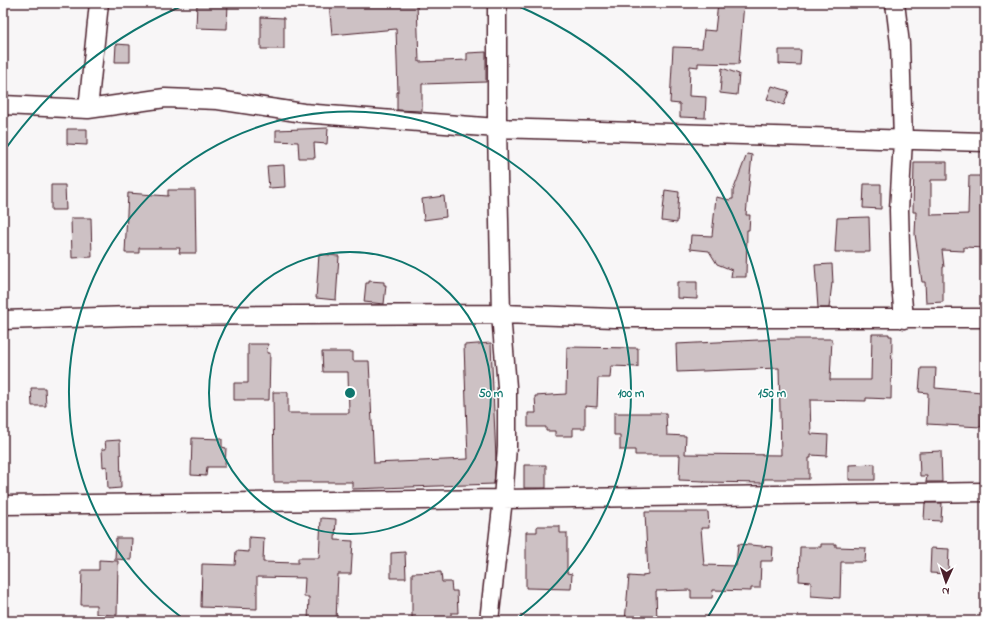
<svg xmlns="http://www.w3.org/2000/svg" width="988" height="624" viewBox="0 0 988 624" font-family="'Indie Flower',sans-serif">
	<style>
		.building { fill: #cdc1c4; stroke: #4a1f2b }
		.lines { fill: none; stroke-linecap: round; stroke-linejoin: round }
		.minor-casing { stroke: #4a1f2b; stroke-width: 21 }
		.minor { stroke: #fff; stroke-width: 18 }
		.ring { fill: none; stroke: #0f766e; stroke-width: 2 }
		.centre { fill: #0f766e; stroke: #fff; stroke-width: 2 }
		.ring-label { font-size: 12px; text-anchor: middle; font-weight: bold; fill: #0f766e; stroke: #fff; stroke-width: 3; stroke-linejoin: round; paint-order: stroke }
	</style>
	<rect width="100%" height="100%" fill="#f8f6f7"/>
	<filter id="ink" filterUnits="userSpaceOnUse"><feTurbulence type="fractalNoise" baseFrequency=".025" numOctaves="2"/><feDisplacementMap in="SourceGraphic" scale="8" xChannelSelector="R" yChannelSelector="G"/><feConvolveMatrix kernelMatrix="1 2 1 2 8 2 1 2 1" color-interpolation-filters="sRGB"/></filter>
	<g filter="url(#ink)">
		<path class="building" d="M 197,3 L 228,3 L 227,29 L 196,28 Z
			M 329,3 L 417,3 L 419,62 L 467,60 L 467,53 L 486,52 L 486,82 L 422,84 L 422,111 L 397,110 L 397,92 L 398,92 L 396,29 L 332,35 Z
			M 718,3 L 744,3 L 739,64 L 698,63 L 698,67 L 690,66 L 689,96 L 706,97 L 705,118 L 680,117 L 680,104 L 670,103 L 673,47 L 702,48 L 704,30 L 715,31 Z
			M 261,17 L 284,18 L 284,49 L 261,49 Z
			M 116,44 L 130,45 L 130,62 L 115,62 Z
			M 779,50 L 801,50 L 800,65 L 779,64 Z
			M 722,68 L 739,74 L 737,95 L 720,93 Z
			M 772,86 L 789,91 L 784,105 L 767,99 Z
			M 328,128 L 327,144 L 314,143 L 315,158 L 299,158 L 298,142 L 276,141 L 276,130 Z
			M 67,129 L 87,129 L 87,145 L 67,144 Z
			M 747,154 L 752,155 L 746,215 L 750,215 L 749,230 L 747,230 L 746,277 L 731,277 L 732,270 L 717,264 L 709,251 L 690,249 L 691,235 L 712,236 L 716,197 L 730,200 L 731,199 L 733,199 L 733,191 Z
			M 914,162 L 947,162 L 947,180 L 931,180 L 931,215 L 968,214 L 969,176 L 985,176 L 985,248 L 964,247 L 964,251 L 942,250 L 944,267 L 943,267 L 943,302 L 926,303 L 925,282 L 922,282 L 915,234 L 916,212 L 913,212 Z
			M 284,165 L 285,187 L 269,188 L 267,166 Z
			M 864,184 L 881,184 L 881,209 L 863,208 Z
			M 51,185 L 65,185 L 66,210 L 51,210 Z
			M 168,190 L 195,190 L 196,253 L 179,253 L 180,248 L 139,248 L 139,253 L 125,253 L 128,193 L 168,196 Z
			M 665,190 L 679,192 L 677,223 L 662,221 Z
			M 444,196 L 446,217 L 424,220 L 422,199 Z
			M 869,217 L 870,252 L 835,252 L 837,218 Z
			M 71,218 L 91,218 L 92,257 L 72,258 Z
			M 319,254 L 339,256 L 336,300 L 316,298 Z
			M 832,264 L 833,283 L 832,283 L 829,308 L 818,308 L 815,265 Z
			M 369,281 L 384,282 L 384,285 L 386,285 L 384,304 L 364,302 L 366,283 L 369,283 Z
			M 677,282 L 697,282 L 697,299 L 677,298 Z
			M 872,334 L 889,334 L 889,336 L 892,336 L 891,399 L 866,398 L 866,401 L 810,400 L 811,434 L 828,435 L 827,456 L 811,455 L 811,458 L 809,458 L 809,479 L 764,479 L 763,483 L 704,482 L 704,481 L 679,480 L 680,455 L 635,455 L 635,450 L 620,450 L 620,435 L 614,435 L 614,413 L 666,413 L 667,435 L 686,436 L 685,454 L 781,455 L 779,368 L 677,372 L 676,344 L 779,339 L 832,339 L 830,380 L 871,380 Z
			M 491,343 L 496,459 L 494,484 L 352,489 L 352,482 L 274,482 L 273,392 L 288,392 L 288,413 L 349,413 L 348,372 L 323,372 L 322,352 L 353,352 L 353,361 L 369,361 L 374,463 L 468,459 L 464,345 Z
			M 248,344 L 268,344 L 267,353 L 270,353 L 269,400 L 234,400 L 234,383 L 248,383 Z
			M 567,347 L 638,348 L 638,367 L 611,366 L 610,378 L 598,378 L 597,407 L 585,406 L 585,428 L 573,428 L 573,436 L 555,436 L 555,431 L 546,431 L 546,427 L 528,427 L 528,413 L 536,413 L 535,396 L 566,394 Z
			M 921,368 L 936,368 L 935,388 L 982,392 L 981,427 L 927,424 L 928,393 L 919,392 Z
			M 31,388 L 45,388 L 46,406 L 32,406 Z
			M 192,438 L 222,439 L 222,447 L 226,448 L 225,467 L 207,467 L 206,476 L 191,475 Z
			M 120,440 L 121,488 L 108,489 L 107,466 L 103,467 L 102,449 L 106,449 L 105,441 Z
			M 941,451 L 942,482 L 926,482 L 927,476 L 920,476 L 919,452 Z
			M 875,464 L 875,480 L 849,480 L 849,465 Z
			M 524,465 L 546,465 L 546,488 L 524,488 Z
			M 925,503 L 942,503 L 941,521 L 924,520 Z
			M 645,512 L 708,512 L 709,528 L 701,528 L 704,565 L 736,566 L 738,544 L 773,547 L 772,561 L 761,561 L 760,588 L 751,588 L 751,591 L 713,590 L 712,598 L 691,598 L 691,590 L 656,591 L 657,621 L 625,621 L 629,576 L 643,577 L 643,575 L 648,574 Z
			M 321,518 L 336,519 L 335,540 L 353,541 L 351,574 L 338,574 L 336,621 L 308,621 L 309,597 L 304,597 L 305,578 L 257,577 L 257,609 L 201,607 L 202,564 L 235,565 L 236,551 L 249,552 L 249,537 L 264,538 L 263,562 L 298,563 L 298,558 L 319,558 Z
			M 537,526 L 560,526 L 560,533 L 567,533 L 567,573 L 572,574 L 571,589 L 526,588 L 526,532 L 537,532 Z
			M 116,538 L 132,538 L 131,560 L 115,559 Z
			M 821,544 L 836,544 L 836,547 L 866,548 L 865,562 L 841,562 L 840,598 L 811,596 L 811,582 L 799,581 L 800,547 L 821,547 Z
			M 931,548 L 949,549 L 948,574 L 930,573 Z
			M 405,552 L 406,578 L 391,578 L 391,553 Z
			M 99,560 L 118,561 L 117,615 L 96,614 L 96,605 L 81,605 L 82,570 L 99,570 Z
			M 441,572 L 442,582 L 451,582 L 452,591 L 457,591 L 458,613 L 451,613 L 451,620 L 412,621 L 412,573 Z"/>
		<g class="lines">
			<defs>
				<path id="minor" d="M 895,3 L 900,44 L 903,140 L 899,210 L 901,285 L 904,319
					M 3,105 L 88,109 L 165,98 L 218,100 L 303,113 L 497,128 L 985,142
					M 88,109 L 99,3
					M 3,320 L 132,316 L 501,314 L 614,318 L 985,318
					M 3,505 L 503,499 L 985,492
					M 489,621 L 503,499 L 507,447 L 507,387 L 501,314 L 497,128 L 497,3"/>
			</defs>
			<use href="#minor" class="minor-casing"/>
			<use href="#minor" class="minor"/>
		</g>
	</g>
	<g class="ring">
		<circle cx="350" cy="393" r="141"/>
		<path d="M185 620A281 281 0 1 1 515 620"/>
		<path d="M4 151A422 422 0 0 1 189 3M511 3A422 422 0 0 1 706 620"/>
	</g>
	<circle cx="350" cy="393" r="6" class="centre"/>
	<g class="ring-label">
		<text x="491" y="397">50 m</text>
		<text x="631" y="397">100 m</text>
		<text x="772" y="397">150 m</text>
	</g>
	<rect width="988" height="624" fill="none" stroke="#fff" stroke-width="16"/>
	<rect x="8" y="8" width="972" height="608" fill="none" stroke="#4a1f2b" stroke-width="1.5" filter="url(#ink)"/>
	<g transform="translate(946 582) rotate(183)" stroke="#ffffff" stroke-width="3" paint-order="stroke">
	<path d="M0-3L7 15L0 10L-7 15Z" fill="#4a1f2b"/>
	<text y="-6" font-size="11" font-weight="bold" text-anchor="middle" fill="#4a1f2b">N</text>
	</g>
</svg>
